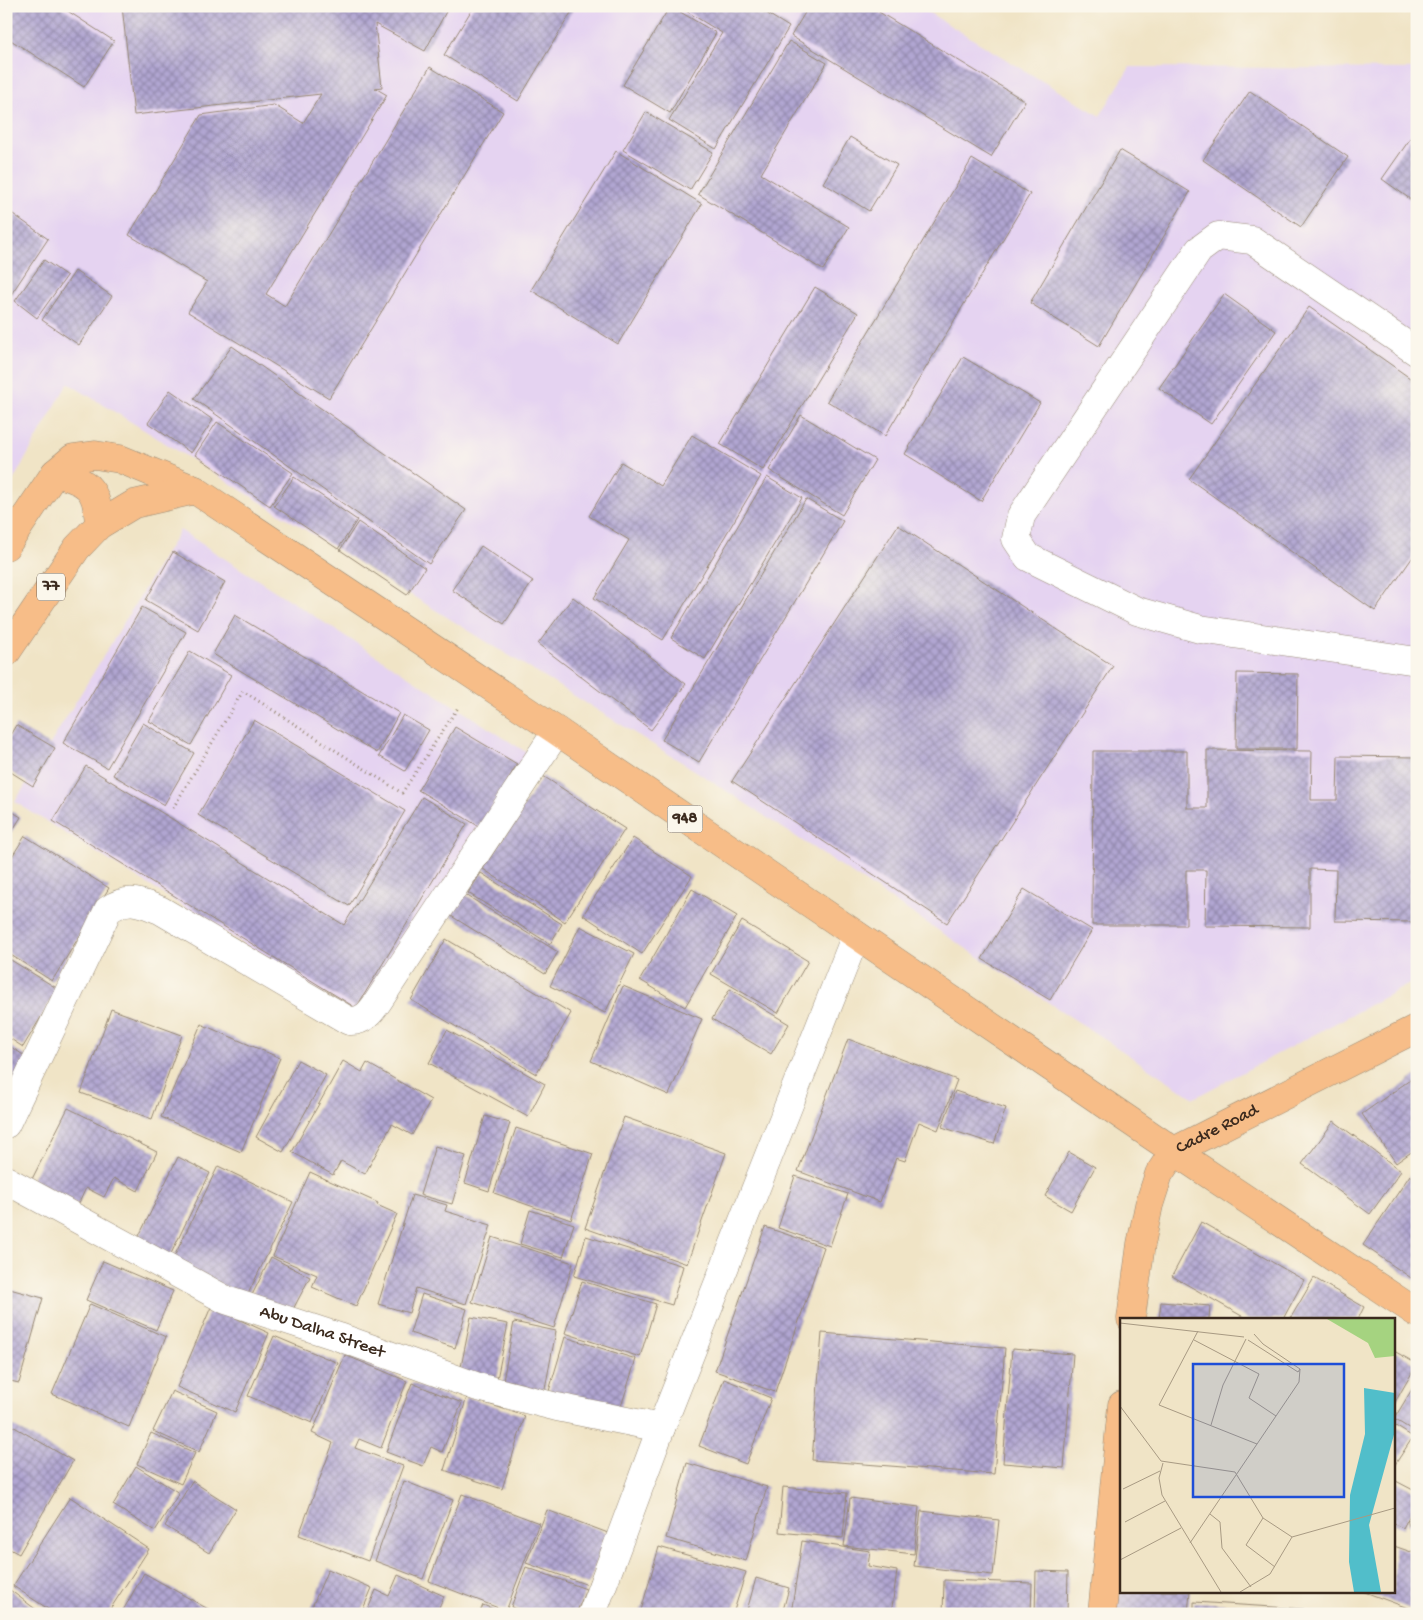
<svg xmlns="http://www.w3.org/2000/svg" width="1423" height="1620" viewBox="0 0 1423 1620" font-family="'Gochi Hand',sans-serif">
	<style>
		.built { fill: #e5d3f1 }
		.building { fill: url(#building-cross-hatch) }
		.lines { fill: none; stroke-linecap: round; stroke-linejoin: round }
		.minor-casing { stroke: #968772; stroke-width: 29 }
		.major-casing { stroke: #968772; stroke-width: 29 }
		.highway-casing { stroke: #968772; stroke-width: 29 }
		.path { stroke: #968772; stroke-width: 3; stroke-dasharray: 1 4; stroke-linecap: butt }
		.minor { stroke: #fff; stroke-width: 28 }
		.major { stroke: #f7bd88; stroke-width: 28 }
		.highway { stroke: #f7bd88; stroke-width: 28 }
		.labels { text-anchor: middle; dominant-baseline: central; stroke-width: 4.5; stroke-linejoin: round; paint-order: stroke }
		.shield { fill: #fbf7ec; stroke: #75685c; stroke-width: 1 }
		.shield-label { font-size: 16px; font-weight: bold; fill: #3b2a1e }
		.street-label { font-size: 18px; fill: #3b2a1e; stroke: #fbf7ec }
		.inset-road { fill: none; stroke: #a89a83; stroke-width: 1 }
		.view { fill: #1d4ed8; fill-opacity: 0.15; stroke: #1d4ed8; stroke-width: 2.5 }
		.inset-edge { fill: none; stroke: #3b2a1e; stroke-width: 2.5 }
	</style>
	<defs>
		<pattern id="building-cross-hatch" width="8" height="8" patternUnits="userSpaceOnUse" patternTransform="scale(1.25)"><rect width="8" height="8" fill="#b1a6d2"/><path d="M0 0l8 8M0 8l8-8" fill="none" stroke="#9187aa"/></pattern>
	</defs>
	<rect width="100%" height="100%" fill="#fbf7ec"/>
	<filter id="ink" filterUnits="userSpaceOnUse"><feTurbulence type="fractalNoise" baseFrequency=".02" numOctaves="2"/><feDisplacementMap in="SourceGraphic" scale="10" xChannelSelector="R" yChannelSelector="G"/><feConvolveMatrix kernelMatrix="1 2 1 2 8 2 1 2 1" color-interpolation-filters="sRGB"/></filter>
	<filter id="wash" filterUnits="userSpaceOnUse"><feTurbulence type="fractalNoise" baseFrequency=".0096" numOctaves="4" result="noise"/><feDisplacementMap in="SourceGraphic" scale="20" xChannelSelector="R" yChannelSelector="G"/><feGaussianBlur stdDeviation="1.12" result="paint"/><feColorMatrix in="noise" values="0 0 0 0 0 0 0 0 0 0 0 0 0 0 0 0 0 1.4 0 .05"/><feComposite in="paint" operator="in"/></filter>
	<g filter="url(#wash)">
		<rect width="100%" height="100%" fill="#f0e4c6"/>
		<path class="built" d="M 6,6 L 918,6 L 1100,116 L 1130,67 L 1417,69 L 1417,980 L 1194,1098 L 696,771 L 68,383 L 6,493 Z
			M 180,530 L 532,756 L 358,1015 L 15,802 Z"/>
		<g id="blocks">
			<path class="building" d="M 6,6 L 60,6 L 114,41 L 84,87 L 6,37 Z
				M 122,6 L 373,6 L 374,13 L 377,6 L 449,6 L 425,51 L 375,24 L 382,87 L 375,88 L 387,95 L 266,294 L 285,306 L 430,67 L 503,112 L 329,398 L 188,312 L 207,282 L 129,235 L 201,115 L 274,105 L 303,123 L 321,94 L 134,115 Z
				M 474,6 L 575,6 L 518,101 L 444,55 Z
				M 670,6 L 716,33 L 670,113 L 623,85 Z
				M 678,6 L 755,6 L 789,27 L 716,149 L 669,120 L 722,33 Z
				M 809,6 L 869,6 L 1025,101 L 991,157 L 791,36 Z
				M 789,41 L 827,63 L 761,174 L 849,227 L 823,270 L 698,194 Z
				M 1250,91 L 1348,157 L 1301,227 L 1203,160 Z
				M 646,112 L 713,152 L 690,190 L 623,150 Z
				M 1417,129 L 1417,204 L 1382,179 Z
				M 850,137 L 897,165 L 869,211 L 823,183 Z
				M 1120,150 L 1190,192 L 1099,346 L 1030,303 Z
				M 616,151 L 702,204 L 618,344 L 531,290 Z
				M 972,159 L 1030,194 L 885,436 L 827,401 Z
				M 6,171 L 11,175 L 6,182 Z
				M 6,209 L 48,239 L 10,296 L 6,293 Z
				M 44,260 L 67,276 L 37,318 L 15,301 Z
				M 75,271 L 112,296 L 79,345 L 42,320 Z
				M 815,287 L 858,313 L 763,470 L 720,444 Z
				M 1224,294 L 1276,331 L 1211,424 L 1159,388 Z
				M 1309,307 L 1417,383 L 1417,551 L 1375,611 L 1189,479 Z
				M 232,346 L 466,510 L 429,564 L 194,399 Z
				M 963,357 L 1040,403 L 981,501 L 905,454 Z
				M 170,390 L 213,420 L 191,453 L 148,423 Z
				M 801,415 L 875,460 L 842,515 L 769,470 Z
				M 217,422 L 293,473 L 270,506 L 195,455 Z
				M 692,435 L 761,476 L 663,640 L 594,598 L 629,540 L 589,516 L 621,462 L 661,486 Z
				M 294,477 L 357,520 L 338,549 L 274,506 Z
				M 767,477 L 802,498 L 705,659 L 671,638 Z
				M 806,499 L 843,521 L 699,762 L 662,740 Z
				M 358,522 L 425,568 L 407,595 L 340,550 Z
				M 898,525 L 1113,666 L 947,923 L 732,781 Z
				M 481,546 L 533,581 L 504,624 L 452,590 Z
				M 173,552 L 225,582 L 198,630 L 146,600 Z
				M 573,597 L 686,684 L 651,730 L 538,644 Z
				M 142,607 L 186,632 L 107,768 L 63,743 Z
				M 235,615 L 399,713 L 377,753 L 213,654 Z
				M 190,651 L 231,675 L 191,745 L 149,721 Z
				M 1237,673 L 1298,674 L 1297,749 L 1236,749 Z
				M 403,715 L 429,730 L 405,771 L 379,756 Z
				M 254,720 L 405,811 L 349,906 L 198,815 Z
				M 143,723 L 194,753 L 164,805 L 113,775 Z
				M 16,725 L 55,748 L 33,786 L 6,769 L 6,742 Z
				M 455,727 L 517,764 L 480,827 L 418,790 Z
				M 1207,750 L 1312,751 L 1311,800 L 1337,800 L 1338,756 L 1417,757 L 1417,922 L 1335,921 L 1336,870 L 1310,869 L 1310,927 L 1205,926 L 1206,870 L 1186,870 L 1186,925 L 1092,925 L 1093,751 L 1187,751 L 1187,808 L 1207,808 Z
				M 86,766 L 344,925 L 422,797 L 467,824 L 356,1008 L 53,821 Z
				M 543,776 L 625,829 L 565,922 L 483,869 Z
				M 6,808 L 21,817 L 6,841 Z
				M 25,836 L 109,888 L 52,981 L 6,952 L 6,866 Z
				M 633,838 L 692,876 L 642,954 L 583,915 Z
				M 481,873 L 562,924 L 550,944 L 468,893 Z
				M 692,889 L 737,916 L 685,1007 L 640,980 Z
				M 1024,889 L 1092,930 L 1050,1000 L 982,959 Z
				M 461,892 L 558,952 L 545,974 L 448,914 Z
				M 742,921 L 808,961 L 778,1013 L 711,974 Z
				M 580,926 L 634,954 L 605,1013 L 550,986 Z
				M 446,939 L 571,1013 L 536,1074 L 411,1000 Z
				M 6,957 L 58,989 L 23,1047 L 6,1036 Z
				M 623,986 L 702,1019 L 669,1095 L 591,1061 Z
				M 730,989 L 789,1024 L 771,1054 L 712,1019 Z
				M 111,1009 L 182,1035 L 152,1119 L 81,1093 Z
				M 201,1024 L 280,1058 L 241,1152 L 161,1117 Z
				M 447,1030 L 545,1084 L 528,1117 L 429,1063 Z
				M 848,1039 L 957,1080 L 938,1130 L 919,1122 L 905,1161 L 896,1158 L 880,1202 L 798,1171 Z
				M 6,1044 L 33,1061 L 6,1105 Z
				M 298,1060 L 326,1075 L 283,1152 L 256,1137 Z
				M 343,1061 L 362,1072 L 367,1063 L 431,1100 L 412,1135 L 392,1124 L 365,1174 L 341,1161 L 333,1175 L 292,1152 Z
				M 1417,1075 L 1417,1148 L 1396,1163 L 1362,1114 Z
				M 955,1091 L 1006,1108 L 994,1144 L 942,1127 Z
				M 68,1108 L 157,1152 L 138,1191 L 114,1178 L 104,1197 L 86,1188 L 78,1205 L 31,1181 Z
				M 485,1116 L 510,1123 L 489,1191 L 465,1183 Z
				M 624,1117 L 726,1153 L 687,1264 L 585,1228 Z
				M 1334,1121 L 1401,1171 L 1370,1214 L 1302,1164 Z
				M 516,1128 L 593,1154 L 571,1220 L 494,1193 Z
				M 435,1146 L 466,1156 L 452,1204 L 420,1195 Z
				M 1069,1152 L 1095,1167 L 1071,1211 L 1045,1196 Z
				M 178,1157 L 210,1173 L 168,1260 L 135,1244 Z
				M 218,1166 L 293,1202 L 246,1298 L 172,1261 Z
				M 310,1172 L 378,1203 L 377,1205 L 397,1214 L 356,1306 L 312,1287 L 317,1275 L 273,1256 Z
				M 1410,1175 L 1417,1180 L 1417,1282 L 1363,1245 Z
				M 795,1176 L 848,1194 L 830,1246 L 778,1228 Z
				M 412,1195 L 447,1205 L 445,1211 L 491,1225 L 466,1304 L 416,1288 L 409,1313 L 378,1304 Z
				M 530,1210 L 574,1224 L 563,1257 L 520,1244 Z
				M 1201,1222 L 1304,1280 L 1283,1319 L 1247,1319 L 1172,1276 Z
				M 765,1227 L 824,1247 L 775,1392 L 715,1371 Z
				M 586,1236 L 683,1266 L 672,1305 L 574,1276 Z
				M 492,1237 L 573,1263 L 554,1328 L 472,1302 Z
				M 271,1257 L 310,1277 L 289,1317 L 251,1297 Z
				M 103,1261 L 173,1291 L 156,1330 L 86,1300 Z
				M 1314,1278 L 1364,1307 L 1358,1319 L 1290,1319 Z
				M 582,1281 L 656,1304 L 640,1357 L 565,1333 Z
				M 6,1288 L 43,1298 L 19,1383 L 6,1380 Z
				M 422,1294 L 467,1309 L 455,1348 L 410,1333 Z
				M 1161,1302 L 1210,1306 L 1209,1319 L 1159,1319 Z
				M 90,1304 L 166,1337 L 129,1427 L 52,1394 Z
				M 211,1307 L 269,1333 L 235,1412 L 177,1387 Z
				M 471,1317 L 508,1324 L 496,1384 L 459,1377 Z
				M 514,1322 L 556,1331 L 544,1394 L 502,1386 Z
				M 822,1333 L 1005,1348 L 994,1474 L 812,1460 Z
				M 274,1336 L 338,1363 L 312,1423 L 248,1396 Z
				M 565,1337 L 636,1359 L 619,1413 L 549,1391 Z
				M 1012,1349 L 1073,1354 L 1064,1468 L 1003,1463 Z
				M 1394,1351 L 1417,1364 L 1394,1404 Z
				M 345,1355 L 407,1381 L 381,1448 L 359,1439 L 355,1448 L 403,1466 L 368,1561 L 299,1535 L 333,1443 L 312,1433 Z
				M 724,1379 L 771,1398 L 746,1464 L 699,1446 Z
				M 1417,1381 L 1417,1433 L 1394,1419 Z
				M 412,1383 L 462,1403 L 442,1452 L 431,1447 L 423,1466 L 386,1452 Z
				M 172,1391 L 217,1411 L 199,1452 L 153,1431 Z
				M 467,1397 L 525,1416 L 502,1489 L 444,1470 Z
				M 11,1425 L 73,1461 L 19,1554 L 6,1547 L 6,1433 Z
				M 1394,1425 L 1413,1437 L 1394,1466 Z
				M 151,1433 L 195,1453 L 181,1484 L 137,1464 Z
				M 687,1463 L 767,1487 L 746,1561 L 666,1538 Z
				M 136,1466 L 179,1493 L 155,1531 L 113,1505 Z
				M 1394,1480 L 1417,1492 L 1417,1501 L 1403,1528 L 1394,1524 Z
				M 192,1481 L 236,1509 L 209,1553 L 165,1526 Z
				M 404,1481 L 453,1500 L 423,1579 L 375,1561 Z
				M 783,1487 L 847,1493 L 843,1538 L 779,1532 Z
				M 462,1494 L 539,1523 L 506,1611 L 429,1581 Z
				M 70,1497 L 149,1549 L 107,1614 L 56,1614 L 13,1586 Z
				M 850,1498 L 919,1507 L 914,1554 L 844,1546 Z
				M 1417,1509 L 1417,1531 L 1407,1524 Z
				M 547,1510 L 608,1533 L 588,1585 L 526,1563 Z
				M 921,1511 L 999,1520 L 993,1575 L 914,1566 Z
				M 802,1541 L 870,1551 L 868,1566 L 897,1571 L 891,1614 L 791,1614 Z
				M 1394,1546 L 1417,1554 L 1416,1611 L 1362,1591 L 1394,1591 Z
				M 659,1547 L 746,1572 L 733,1614 L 640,1614 Z
				M 526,1567 L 586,1589 L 576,1614 L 529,1614 L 511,1607 Z
				M 1118,1568 L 1122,1568 L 1122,1591 L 1190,1591 L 1188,1614 L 1114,1614 Z
				M 328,1569 L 372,1588 L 361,1614 L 309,1614 Z
				M 1036,1571 L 1068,1572 L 1067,1614 L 1035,1614 Z
				M 144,1573 L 217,1614 L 121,1614 Z
				M 398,1575 L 444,1596 L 436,1614 L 366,1614 L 376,1590 L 389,1596 Z
				M 756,1578 L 789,1588 L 782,1614 L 746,1614 Z
				M 944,1580 L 1032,1583 L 1031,1614 L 943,1614 Z
				M 10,1590 L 42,1614 L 6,1614 L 6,1596 Z
				M 1194,1602 L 1304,1609 L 1304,1614 L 1194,1614 Z
				M 483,1605 L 506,1614 L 479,1614 Z"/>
		</g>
	</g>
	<g filter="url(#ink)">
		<use href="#blocks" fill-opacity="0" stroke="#968772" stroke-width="1"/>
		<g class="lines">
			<defs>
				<g id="minor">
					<path d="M 1417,352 L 1252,240 L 1218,236 L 1199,250 L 1021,516 L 1016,539 L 1028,557 L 1137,611 L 1200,629 L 1417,661"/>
					<path d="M 6,1124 L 108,910 C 129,896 139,902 160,910 L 349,1021 C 364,1022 371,1012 379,1000 L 557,731"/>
					<path id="s1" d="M 6,1180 L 226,1300 L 339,1337 L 478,1387 L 557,1407 L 661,1428"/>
					<path d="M 592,1614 L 661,1428 L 856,935"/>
				</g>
				<g id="major">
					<path d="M 55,473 L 73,458 L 95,455 L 120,459 L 195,490 L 557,731 L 1174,1151 L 1417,1313"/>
					<path d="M 99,525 L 134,504 L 195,490"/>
					<path id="s2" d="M 1131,1319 L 1141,1244 L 1149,1205 L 1159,1174 L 1174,1151 L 1417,1028"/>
					<path d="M 1102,1614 L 1122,1405"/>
				</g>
				<path id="highway" d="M 6,546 L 55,473 C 90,482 97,489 99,525 L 77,548 L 6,653"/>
			</defs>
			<use href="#minor" class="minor-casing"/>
			<use href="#major" class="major-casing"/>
			<use href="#highway" class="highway-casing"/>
			<path class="path" d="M 173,808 L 243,691 L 402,793 L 459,706"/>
			<use href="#minor" class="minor"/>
			<use href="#major" class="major"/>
			<use href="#highway" class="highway"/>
		</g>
	</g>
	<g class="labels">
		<g class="shield">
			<rect x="37" y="573.5" width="28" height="27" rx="4"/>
			<rect x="667.5" y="805.5" width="35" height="27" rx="4"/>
		</g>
		<g class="shield-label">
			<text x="51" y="587">77</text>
			<text x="685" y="819">948</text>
		</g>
		<g class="street-label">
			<text stroke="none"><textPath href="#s2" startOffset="224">Cadre Road</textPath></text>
			<text stroke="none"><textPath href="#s1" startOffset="352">Abu Dalha Street</textPath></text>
		</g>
	</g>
	<g transform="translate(1120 1318)">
		<rect width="275" height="275" fill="#f0e4c6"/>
		<path d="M 207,1 L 275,1 L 275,38 L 255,40 L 248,25 Z" fill="#a5d380"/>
		<path d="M 244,70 L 275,75 L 275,113 L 249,207 L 261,274 L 234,274 L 229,244 L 230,177 L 245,116 Z" fill="#51beca"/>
		<path class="inset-road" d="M 0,5 L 124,19M 78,13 L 39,87 L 137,126M 74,22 L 139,56 L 129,80 L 156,98M 128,22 L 178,54 L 180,51 L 143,26 L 134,16M 0,88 L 41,143 L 115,154 L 143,200 L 172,219M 91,107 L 103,67 L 126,21M 43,145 L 39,160 L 42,177 L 101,274M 3,171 L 40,153M 90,196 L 100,204 L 102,230 L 131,269M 143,200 L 126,227 L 155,249M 5,204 L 45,183M 172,219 L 275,190M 70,225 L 179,64 L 180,51M 0,242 L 61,210M 120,274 L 150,256 L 172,219"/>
		<path class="view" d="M 73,46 L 224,46 L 224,179 L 73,179 Z"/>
		<rect width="275" height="275" class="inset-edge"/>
	</g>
	<rect width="1423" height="1620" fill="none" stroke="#fbf7ec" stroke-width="25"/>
</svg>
